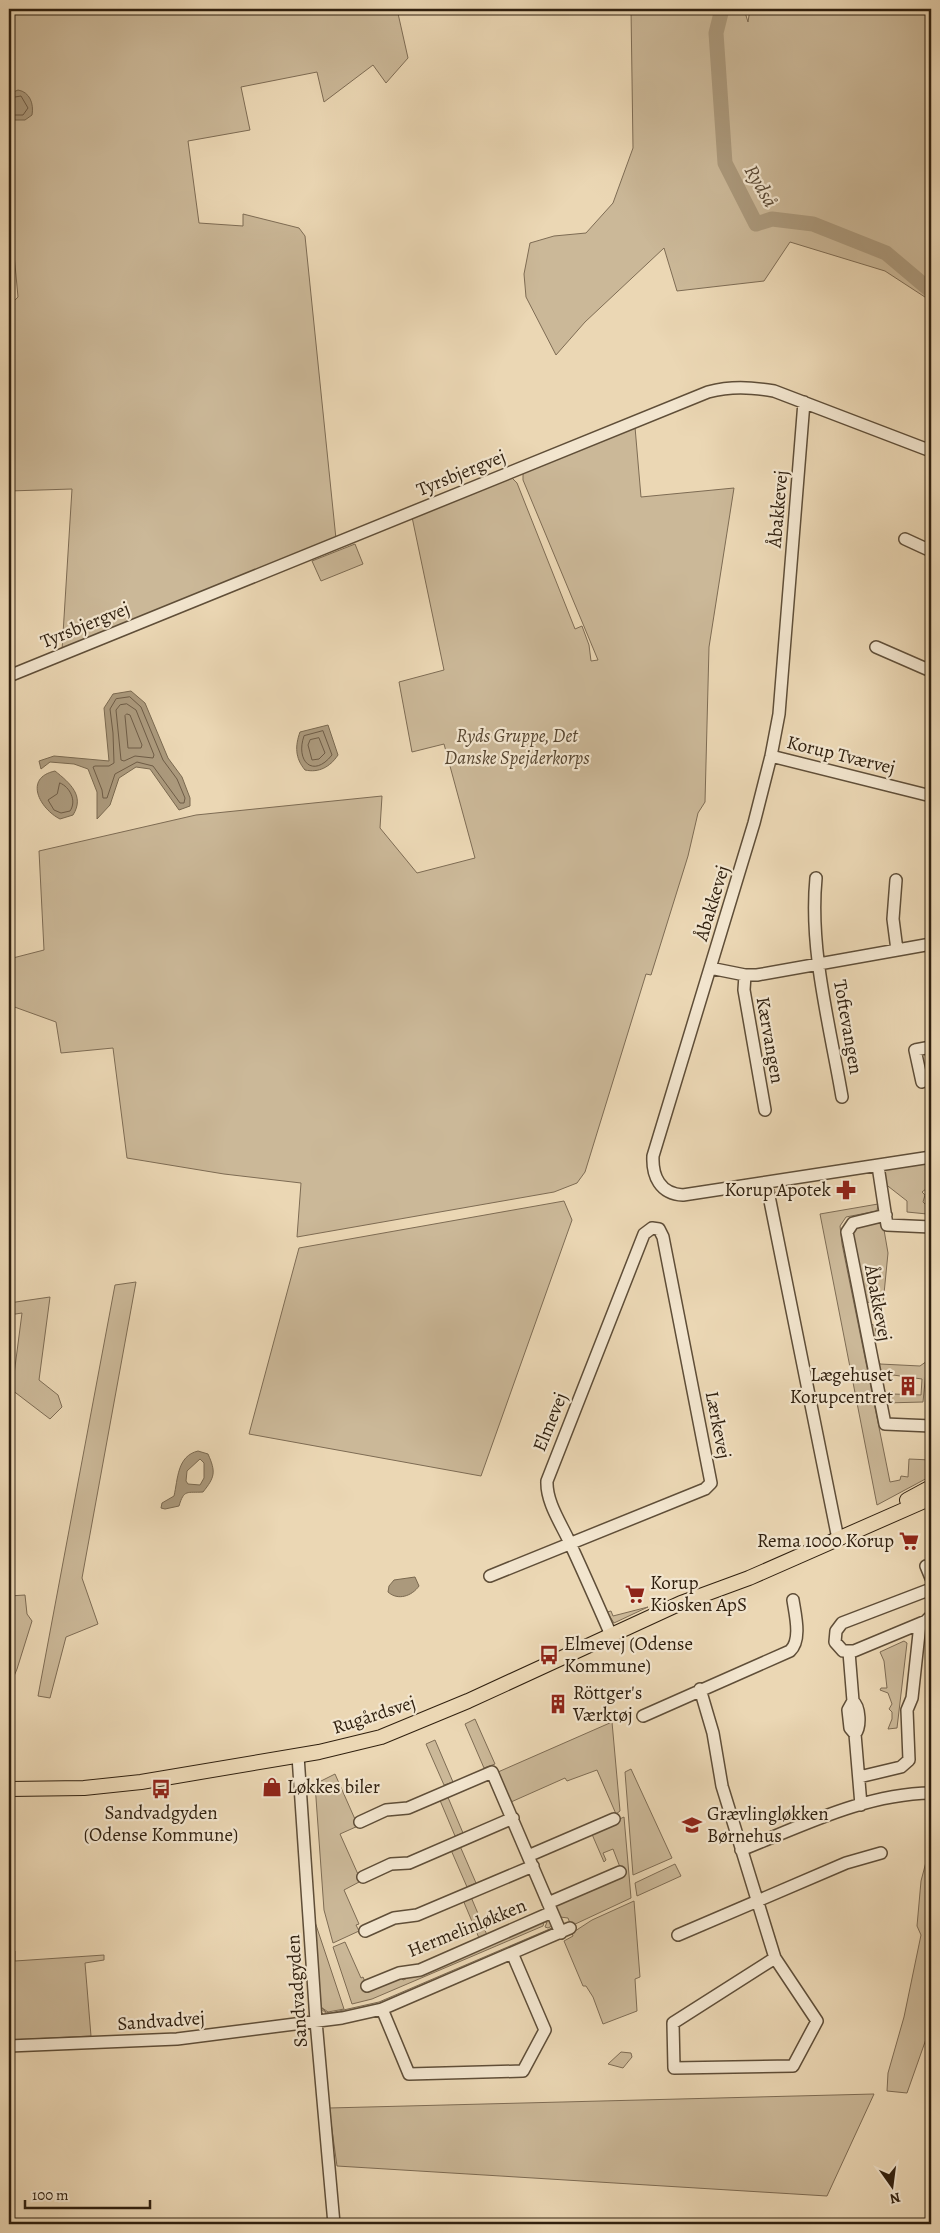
<svg xmlns="http://www.w3.org/2000/svg" width="940" height="2233" viewBox="0 0 940 2233" font-family="Alegreya,serif">
	<style>
		.green { fill: #cbb898; stroke: #7e6c54 }
		.water { fill: #ab997c; stroke: #7a6950; fill-rule: evenodd }
		.lines { fill: none; stroke-linecap: round; stroke-linejoin: round }
		.shore { stroke: #6e5c46; stroke-width: 1 }
		.river { stroke: #ab997c; stroke-width: 15 }
		.minor-casing { stroke: #5f4e38; stroke-width: 14 }
		.major-casing { stroke: #30200f; stroke-width: 16 }
		.minor { stroke: #f2e5ce; stroke-width: 11 }
		.major { stroke: #ebd7b4; stroke-width: 14 }
		.labels { text-anchor: middle; dominant-baseline: central; stroke-width: 4.5; stroke-linejoin: round; paint-order: stroke }
		.street-label { font-size: 19px; fill: #30200f; stroke: #f2e5ce }
		.park-label { font-size: 19px; font-style: italic; fill: #574631; stroke: #f2e5ce }
		.poi-label { font-size: 19px; fill: #30200f; stroke: #f2e5ce; text-anchor: start }
		.water-label { font-size: 20px; font-style: italic; fill: #5b4a35; stroke: #f2e5ce }
	</style>
	<rect width="100%" height="100%" fill="#ebd7b4"/>
	<filter id="stains"><feTurbulence type="fractalNoise" baseFrequency=".004" numOctaves="4"/><feColorMatrix values="0 0 0 0 .2 0 0 0 0 .09 0 0 0 0 .02 0 0 0 .5 -.17"/></filter>
	<radialGradient id="worn" r=".72"><stop offset=".6" stop-color="#630" stop-opacity="0"/><stop offset="1" stop-color="#630" stop-opacity=".3"/></radialGradient>
	<path class="green" d="M 9,9 L 397,9 L 408,58 L 386,83 L 373,65 L 324,102 L 317,72 L 241,87 L 250,130 L 188,141 L 199,223 L 243,226 L 243,214 L 299,228 L 305,236 L 336,539 L 62,650 L 72,489 L 9,491 L 9,306 L 18,297 L 9,200 Z
		M 631,9 L 744,9 L 748,22 L 750,9 L 931,9 L 931,301 L 885,271 L 790,242 L 764,281 L 677,291 L 664,248 L 585,322 L 556,355 L 526,297 L 524,274 L 530,243 L 554,236 L 586,233 L 613,203 L 633,148 Z
		M 635,427 L 641,497 L 734,488 L 709,647 L 705,802 L 698,813 L 688,856 L 651,975 L 646,974 L 585,1172 L 577,1183 L 554,1192 L 297,1237 L 301,1183 L 224,1174 L 127,1158 L 113,1048 L 61,1053 L 56,1022 L 9,1005 L 9,959 L 44,950 L 39,851 L 196,815 L 382,796 L 380,828 L 417,873 L 475,858 L 444,744 L 412,752 L 399,682 L 444,670 L 412,517 L 511,477 L 517,483 L 575,629 L 582,626 L 589,645 L 591,661 L 598,660 L 523,480 L 523,472 Z
		M 355,544 L 363,564 L 321,581 L 312,561 Z
		M 931,1161 L 931,1185 L 922,1192 L 925,1195 L 923,1202 L 928,1207 L 927,1214 L 907,1212 L 907,1201 L 884,1183 L 884,1171 L 887,1168 Z
		M 564,1201 L 572,1220 L 481,1476 L 249,1434 L 299,1248 Z
		M 878,1204 L 877,1211 L 846,1217 L 840,1226 L 842,1244 L 890,1482 L 900,1480 L 901,1476 L 908,1477 L 909,1459 L 931,1460 L 931,1476 L 877,1505 L 820,1214 Z
		M 879,1222 L 883,1224 L 888,1253 L 883,1304 L 866,1302 L 852,1233 L 856,1226 Z
		M 136,1282 L 82,1578 L 98,1624 L 66,1637 L 50,1698 L 38,1696 L 115,1285 Z
		M 50,1297 L 39,1380 L 58,1395 L 62,1407 L 50,1419 L 12,1390 L 22,1313 L 9,1315 L 9,1303 Z
		M 869,1318 L 871,1324 L 876,1326 L 874,1348 L 880,1364 L 920,1366 L 927,1361 L 923,1402 L 885,1403 L 881,1387 L 883,1387 L 885,1393 L 893,1392 L 893,1394 L 921,1395 L 922,1379 L 893,1375 L 888,1372 L 880,1374 L 882,1380 L 880,1380 L 867,1320 Z
		M 25,1595 L 27,1614 L 32,1621 L 17,1669 L 9,1688 L 9,1596 Z
		M 648,1607 L 614,1623 L 607,1612 L 611,1611 L 613,1616 Z
		M 904,1641 L 907,1643 L 897,1728 L 888,1729 L 892,1719 L 892,1712 L 889,1709 L 892,1704 L 888,1693 L 880,1690 L 881,1688 L 887,1688 L 884,1661 L 880,1652 Z
		M 475,1719 L 495,1764 L 484,1768 L 465,1724 Z
		M 612,1722 L 620,1811 L 616,1814 L 597,1770 L 567,1781 L 565,1778 L 511,1802 L 498,1772 Z
		M 435,1740 L 453,1782 L 444,1785 L 426,1744 Z
		M 631,1769 L 672,1858 L 633,1875 L 625,1772 Z
		M 335,1774 L 358,1826 L 340,1834 L 361,1881 L 344,1890 L 359,1924 L 356,1925 L 359,1931 L 333,1943 L 324,1910 L 315,1784 Z
		M 447,1795 L 463,1833 L 455,1836 L 439,1798 Z
		M 624,1817 L 631,1898 L 571,1926 L 568,1918 L 560,1917 L 555,1904 L 623,1875 L 613,1849 L 603,1853 L 606,1860 L 604,1862 L 591,1832 Z
		M 931,1843 L 931,2025 L 907,2093 L 887,2091 L 888,2073 L 904,2017 L 921,1935 L 917,1926 L 921,1881 Z
		M 460,1846 L 476,1883 L 467,1887 L 451,1850 Z
		M 675,1864 L 681,1876 L 637,1896 L 635,1883 Z
		M 471,1897 L 487,1935 L 479,1938 L 463,1900 Z
		M 634,1901 L 640,1977 L 635,1979 L 637,2011 L 603,2024 L 593,1997 L 586,1986 L 583,1986 L 564,1941 L 573,1936 L 572,1933 L 592,1920 Z
		M 548,1918 L 552,1926 L 548,1928 L 545,1927 L 547,1922 L 544,1922 L 543,1926 L 372,1999 L 352,2004 L 333,1947 L 345,1942 L 361,1978 L 363,1977 L 368,1989 L 400,1977 L 403,1980 Z
		M 314,1919 L 344,2009 L 328,2012 L 321,2007 L 326,2012 L 330,2013 L 379,2002 L 552,1928 L 550,1932 L 381,2004 L 333,2014 L 327,2014 L 320,2008 Z
		M 15,1951 L 15,1961 L 104,1955 L 104,1960 L 85,1963 L 91,2036 L 9,2040 L 9,1952 Z
		M 621,2052 L 631,2053 L 632,2057 L 623,2068 L 608,2064 Z
		M 874,2094 L 827,2196 L 337,2166 L 329,2108 Z"/>
	<path class="water" d="M 18,90 C 30,92 34,104 32,115 L 25,120 L 9,120 L 9,94 Z
		M 131,691 L 145,703 L 168,758 L 182,777 L 190,798 L 190,806 L 179,810 L 150,769 L 136,767 L 119,778 L 110,805 L 97,819 L 97,792 L 88,769 L 74,764 L 50,762 L 41,769 L 39,761 L 54,756 L 109,761 L 104,708 L 113,694 Z
		M 328,725 L 338,755 C 330,767 319,773 305,770 C 295,758 295,746 300,732 Z
		M 55,771 C 70,783 85,796 73,815 L 60,819 C 40,809 23,778 55,771 Z
		M 198,1451 L 208,1454 C 216,1472 215,1477 203,1492 C 187,1493 184,1489 179,1506 L 165,1509 L 161,1508 L 162,1503 L 174,1496 C 178,1479 177,1456 198,1451 ZM 200,1459 L 204,1463 L 204,1478 L 200,1485 L 188,1484 L 186,1481 L 187,1471 Z
		M 415,1577 L 419,1586 C 412,1596 398,1601 388,1592 L 389,1586 L 394,1580 Z"/>
	<g class="lines">
		<path class="shore" d="M 9,98 L 21,96 L 28,108 L 23,115 L 9,115
			M 130,697 L 141,707 L 163,760 L 177,779 L 185,798 L 184,803 L 180,803 L 153,766 L 137,762 L 115,774 L 107,798 L 103,798 L 102,790 L 93,767 L 95,766 L 109,766 L 114,763 L 113,733 L 110,709 L 116,699 Z
			M 127,704 L 136,710 L 154,755 L 153,758 L 135,756 L 124,761 L 121,760 L 116,710 L 120,705 Z
			M 127,714 L 130,715 L 142,745 L 141,748 L 128,748 L 125,716 Z
			M 323,731 L 332,755 C 313,779 295,761 304,736 Z
			M 319,738 L 325,753 L 319,759 L 312,760 L 308,745 L 310,740 Z
			M 60,783 C 70,787 77,801 70,811 L 61,813 L 54,810 L 48,800 L 57,794 Z"/>
		<path class="river" d="M 722,9 L 716,33 L 725,163 L 756,224 L 772,219 L 813,224 L 886,253 L 931,291"/>
		<defs>
			<path id="minor" d="M 804,402 L 779,714 L 771,756 L 754,823 L 653,1156 C 652,1176 660,1194 683,1195 L 931,1157
				M 905,539 L 931,551
				M 876,647 L 931,671
				M 9,676 L 708,392 C 731,386 750,387 774,391 L 931,451
				M 771,756 L 931,796
				M 816,878 C 809,950 830,1026 842,1097
				M 896,880 L 893,919 L 897,950
				M 710,968 L 745,975 L 757,975 L 931,944
				M 745,975 L 744,990 L 765,1110
				M 922,1082 L 915,1050 L 931,1047
				M 878,1166 L 887,1225 L 931,1227
				M 768,1191 L 838,1539
				M 886,1215 L 853,1223 L 847,1232 L 885,1424 L 931,1426
				M 926,1566 L 931,1578
				M 490,1576 L 705,1489 L 711,1483 L 663,1237 L 659,1229 L 652,1228 L 644,1234 L 547,1481 C 546,1501 560,1522 568,1539 C 583,1571 597,1603 611,1635
				M 931,1589 L 842,1623 L 836,1631 L 835,1642 L 843,1651 L 854,1651 L 926,1621 L 931,1616
				M 849,1652 L 853,1701 L 848,1710 L 850,1728 L 855,1734 L 861,1805
				M 700,1689 L 713,1733 L 722,1786 L 775,1958 L 817,2021 L 793,2066 L 674,2068 L 673,2023 L 775,1958
				M 853,1701 C 860,1707 861,1727 855,1734
				M 643,1716 L 790,1651 C 802,1640 795,1614 793,1600
				M 298,1756 L 316,2021 L 334,2224
				M 859,1777 L 901,1767 L 909,1760 L 907,1710 L 912,1698 L 920,1624
				M 360,1822 L 386,1810 L 408,1808 L 492,1772 L 561,1933
				M 741,1850 C 802,1826 864,1794 931,1793
				M 528,1856 L 614,1819
				M 363,1877 L 391,1864 L 409,1863 L 513,1818
				M 548,1903 L 620,1872
				M 365,1931 L 394,1918 L 417,1915 L 533,1866
				M 678,1935 L 846,1863 L 881,1853
				M 367,1986 L 399,1973 L 420,1970 L 552,1912
				M 382,2009 L 409,2074 L 523,2071 L 545,2030 L 512,1953
				M 9,2046 L 177,2039 L 342,2018 L 382,2009 L 570,1928"/>
			<path id="major" d="M 907,1500 L 931,1487
				M 9,1789 L 84,1788 L 141,1782 L 319,1752 L 381,1737 L 468,1701 L 681,1603 L 749,1578 L 931,1498"/>
		</defs>
		<use href="#minor" class="minor-casing"/>
		<use href="#major" class="major-casing"/>
		<use href="#minor" class="minor"/>
		<use href="#major" class="major"/>
	</g>
	<defs>
		<symbol id="pharmacy-bare" viewBox="-9 -9 18 18"><path d="M-2-6h4v4h4v4h-4v4h-4v-4h-4v-4h4Z" fill="#8f2418" stroke="#f2e5ce" stroke-width="2.5" paint-order="stroke"/></symbol>
		<symbol id="building-bare" viewBox="-9 -9 18 18"><path d="M-4-6H4V6H1V3H-1V6H-4ZM-2.5-4.3h1.7v1.8h-1.7ZM.8-4.3h1.7v1.8H.8ZM-2.5-1h1.7V.8h-1.7ZM.8-1h1.7V.8H.8Z" fill="#8f2418" stroke="#f2e5ce" stroke-width="2.5" paint-order="stroke"/></symbol>
		<symbol id="supermarket-bare" viewBox="-9 -9 18 18"><path d="M-6-5.5h2.5l.6 2H6L4.5 2H-2.5L-4.4-4H-6ZM-1.5 3.2a1.3 1.3 0 1 0 .1 0ZM3 3.2a1.3 1.3 0 1 0 .1 0Z" fill="#8f2418" stroke="#f2e5ce" stroke-width="2.5" paint-order="stroke"/></symbol>
		<symbol id="bus-bare" viewBox="-9 -9 18 18"><path d="M-5-6H5V4H4V6H2V4H-2V6H-4V4H-5ZM-3.5-4V0h7V-4ZM-3.5 1.2v1.5H-2V1.2ZM2 1.2v1.5H3.5V1.2Z" fill="#8f2418" stroke="#f2e5ce" stroke-width="2.5" paint-order="stroke"/></symbol>
		<symbol id="shop-bare" viewBox="-9 -9 18 18"><path d="M-5-2.5h2.3a2.7 3.5 0 0 1 5.4 0H5L5.5 6h-11ZM-1.5-2.5h3a1.5 2.3 0 0 0-3 0Z" fill="#8f2418" stroke="#f2e5ce" stroke-width="2.5" paint-order="stroke"/></symbol>
		<symbol id="school-bare" viewBox="-9 -9 18 18"><path d="M0-5L7-2L0 1L-7-2ZM-4 1L0 2.5L4 1V4Q0 6-4 4Z" fill="#8f2418" stroke="#f2e5ce" stroke-width="2.5" paint-order="stroke"/></symbol>
	</defs>
	<g fill-rule="evenodd">
		<use href="#pharmacy-bare" x="832" y="1176" width="28" height="28"/>
		<use href="#building-bare" x="894" y="1372" width="28" height="28"/>
		<use href="#supermarket-bare" x="895" y="1527" width="28" height="28"/>
		<use href="#supermarket-bare" x="621" y="1580" width="28" height="28"/>
		<use href="#bus-bare" x="535" y="1641" width="28" height="28"/>
		<use href="#building-bare" x="544" y="1690" width="28" height="28"/>
		<use href="#shop-bare" x="258" y="1773" width="28" height="28"/>
		<use href="#bus-bare" x="147" y="1775" width="28" height="28"/>
		<use href="#school-bare" x="678" y="1811" width="28" height="28"/>
	</g>
	<g class="labels">
		<g class="street-label">
			<text transform="translate(461 473) rotate(-22)">Tyrsbjergvej</text>
			<text transform="translate(778 509) rotate(-85)">Åbakkevej</text>
			<text transform="translate(85 625) rotate(-22)">Tyrsbjergvej</text>
			<text transform="translate(841 755) rotate(14)">Korup Tværvej</text>
			<text transform="translate(712 903) rotate(-73)">Åbakkevej</text>
			<text transform="translate(848 1027) rotate(80)">Toftevangen</text>
			<text transform="translate(770 1040) rotate(80)">Kærvangen</text>
			<text transform="translate(878 1303) rotate(79)">Åbakkevej</text>
			<text transform="translate(550 1422) rotate(-68)">Elmevej</text>
			<text transform="translate(718 1425) rotate(79)">Lærkevej</text>
			<text transform="translate(374 1715) rotate(-18)">Rugårdsvej</text>
			<text transform="translate(467 1928) rotate(-22)">Hermelinløkken</text>
			<text transform="translate(297 1991) rotate(-94)">Sandvadgyden</text>
			<text transform="translate(161 2021) rotate(-4)">Sandvadvej</text>
		</g>
		<g class="park-label">
			<text x="517" y="736">Ryds Gruppe, Det<tspan x="517" dy="22">Danske Spejderkorps</tspan></text>
		</g>
		<g class="poi-label">
			<text x="831" y="1190" text-anchor="end">Korup Apotek</text>
			<text x="893" y="1375" text-anchor="end">Lægehuset<tspan x="893" dy="22">Korupcentret</tspan></text>
			<text x="894" y="1541" text-anchor="end">Rema 1000 Korup</text>
			<text x="650" y="1583">Korup<tspan x="650" dy="22">Kiosken ApS</tspan></text>
			<text x="564" y="1644">Elmevej (Odense<tspan x="564" dy="22">Kommune)</tspan></text>
			<text x="573" y="1693">Röttger's<tspan x="573" dy="22">Værktøj</tspan></text>
			<text x="287" y="1787">Løkkes biler</text>
			<text x="161" y="1813" text-anchor="middle">Sandvadgyden<tspan x="161" dy="22">(Odense Kommune)</tspan></text>
			<text x="707" y="1814">Grævlingløkken<tspan x="707" dy="22">Børnehus</tspan></text>
		</g>
		<g class="water-label">
			<text transform="translate(761 186) rotate(60)">Rydså</text>
		</g>
	</g>
	<rect width="940" height="2233" fill="none" stroke="#ebd7b4" stroke-width="30"/>
	<rect x="10" y="10" width="920" height="2213" fill="none" stroke="#30200f" stroke-width="2.5"/>
	<rect x="15" y="15" width="910" height="2203" fill="none" stroke="#30200f"/>
	<g transform="translate(892 2186) rotate(166)" stroke="#f2e5ce" stroke-width="4" paint-order="stroke">
	<path d="M0-4L9 19L0 12L-9 19Z" fill="#30200f"/>
	<text y="-8" font-size="14" font-weight="bold" text-anchor="middle" fill="#30200f">N</text>
	</g>
	<path d="M25 2200v8h125v-8" fill="none" stroke="#30200f" stroke-width="2.5"/>
	<text x="32" y="2200" font-size="15" fill="#30200f" stroke="#f2e5ce" stroke-width="4" paint-order="stroke">100 m</text>
	<rect width="100%" height="100%" filter="url(#stains)"/>
	<rect width="100%" height="100%" fill="url(#worn)"/>
</svg>
